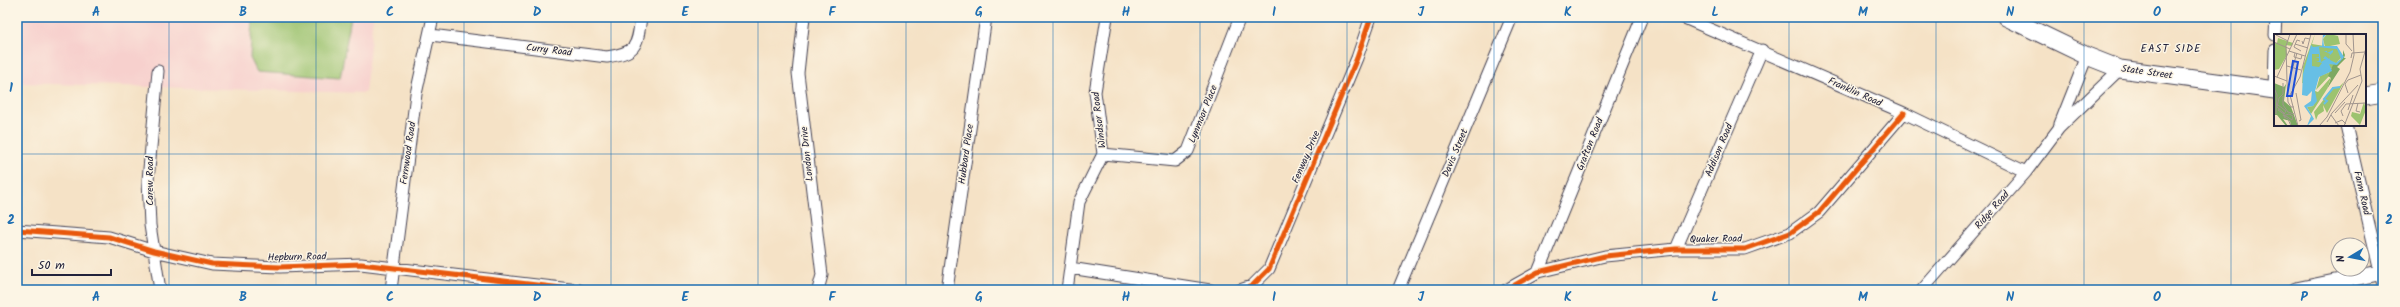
<svg xmlns="http://www.w3.org/2000/svg" width="2400" height="307" viewBox="0 0 2400 307" font-family="Kalam,sans-serif">
	<style>
		.built { fill: #f7d0cd }
		.green { fill: #9cc36f; stroke: #5f7255 }
		.lines { fill: none; stroke-linecap: round; stroke-linejoin: round }
		.minor-casing { stroke: #423f50; stroke-width: 13 }
		.secondary-casing { stroke: #423f50; stroke-width: 17 }
		.primary-casing { stroke: #423f50; stroke-width: 19 }
		.minor { stroke: #fff; stroke-width: 11 }
		.secondary { stroke: #fff; stroke-width: 15 }
		.primary { stroke: #fff; stroke-width: 17 }
		.cycleway-casing { stroke: #fcf5e5; stroke-width: 8 }
		.cycleway { stroke: #e8590c; stroke-width: 5 }
		.grid { fill: none; stroke: #1f6fb2; stroke-width: 1; stroke-opacity: 0.55 }
		.labels { text-anchor: middle; dominant-baseline: central; stroke-width: 3; stroke-linejoin: round; paint-order: stroke }
		.street-label { font-size: 10px; fill: #22223b; stroke: #fcf5e5 }
		.neighbourhood-label { font-size: 11px; letter-spacing: 1px; fill: #22223b; stroke: #fcf5e5 }
		.inset-river { fill: none; stroke: #67bfe5; stroke-width: 2 }
		.inset-road { fill: none; stroke: #a1958e; stroke-width: 1 }
		.view { fill: #1d4ed8; fill-opacity: 0.15; stroke: #1d4ed8; stroke-width: 2 }
		.inset-edge { fill: none; stroke: #22223b; stroke-width: 2 }
		.neatline { fill: none; stroke: #1f6fb2; stroke-width: 1.5 }
		.grid-label { font-size: 13px; text-anchor: middle; font-weight: bold; fill: #1f6fb2 }
	</style>
	<rect width="100%" height="100%" fill="#fcf5e5"/>
	<filter id="ink" filterUnits="userSpaceOnUse"><feTurbulence type="fractalNoise" baseFrequency=".025" numOctaves="2"/><feDisplacementMap in="SourceGraphic" scale="8" xChannelSelector="R" yChannelSelector="G"/><feConvolveMatrix kernelMatrix="1 2 1 2 8 2 1 2 1" color-interpolation-filters="sRGB"/></filter>
	<filter id="wash" filterUnits="userSpaceOnUse"><feTurbulence type="fractalNoise" baseFrequency=".012" numOctaves="4" result="noise"/><feDisplacementMap in="SourceGraphic" scale="16" xChannelSelector="R" yChannelSelector="G"/><feGaussianBlur stdDeviation="0.9" result="paint"/><feColorMatrix in="noise" values="0 0 0 0 0 0 0 0 0 0 0 0 0 0 0 0 0 1.4 0 .05"/><feComposite in="paint" operator="in"/></filter>
	<g filter="url(#wash)">
		<rect width="100%" height="100%" fill="#f5e2c6"/>
		<path class="built" d="M 17,17 L 373,17 L 365,93 L 17,83 Z"/>
		<path class="green" d="M 252,17 L 351,17 L 340,78 L 257,72 L 250,58 Z"/>
	</g>
	<g filter="url(#ink)">
		<g class="lines">
			<defs>
				<path id="minor" d="M 804,17 L 798,73 L 822,275 L 818,290
					M 1682,17 L 1904,113 L 2026,172
					M 431,35 L 607,57 C 638,52 637,46 641,17
					M 2275,35 L 2276,17
					M 158,71 L 148,180 L 150,225 L 160,290
					M 2274,90 L 2275,50
					M 2060,124 L 2087,56
					M 2346,125 L 2383,285
					M 1103,154 L 1175,161 L 1188,151 L 1240,17
					M 17,230 L 109,237 L 154,251 L 212,264 L 280,267 L 361,264 L 579,290
					M 1676,249 L 1762,50
					M 1070,268 L 1210,290
					M 1538,272 L 1642,17
					M 391,290 L 416,94 L 433,17
					M 947,290 L 986,17
					M 1067,290 L 1079,202 L 1103,154 L 1095,92 L 1107,17
					M 1240,290 L 1252,286 L 1269,269 L 1357,58 L 1371,17
					M 1398,290 L 1512,17
					M 1506,290 L 1538,272 L 1605,256 L 1676,249 L 1745,249 L 1790,233 L 1819,212 L 1904,113
					M 1922,290 L 2026,172 L 2059,128 L 2120,69"/>
				<path id="secondary" d="M 2296,290 L 2383,272"/>
				<path id="primary" d="M 2006,17 L 2087,56 L 2120,69 L 2275,90
					M 2365,96 L 2383,93"/>
			</defs>
			<use href="#minor" class="minor-casing"/>
			<use href="#secondary" class="secondary-casing"/>
			<use href="#primary" class="primary-casing"/>
			<use href="#minor" class="minor"/>
			<use href="#secondary" class="secondary"/>
			<use href="#primary" class="primary"/>
			<defs>
				<path id="cycleway" d="M 17,230 L 109,237 L 154,251 L 212,264 L 280,267 L 361,264 L 579,290
					M 1240,290 L 1252,286 L 1269,269 L 1357,58 L 1371,17
					M 1506,290 L 1538,272 L 1605,256 L 1676,249 L 1745,249 L 1790,233 L 1819,212 L 1904,113"/>
			</defs>
			<use href="#cycleway" class="cycleway-casing"/>
			<use href="#cycleway" class="cycleway"/>
		</g>
	</g>
	<path class="grid" d="M 169,17 L 169,290M 316,17 L 316,290M 464,17 L 464,290M 611,17 L 611,290M 758,17 L 758,290M 906,17 L 906,290M 1053,17 L 1053,290M 1200,17 L 1200,290M 1347,17 L 1347,290M 1494,17 L 1494,290M 1642,17 L 1642,290M 1789,17 L 1789,290M 1936,17 L 1936,290M 2084,17 L 2084,290M 2231,17 L 2231,290M 17,154 L 2383,154"/>
	<g class="labels">
		<g class="street-label">
			<text transform="translate(549 50) rotate(7)">Curry Road</text>
			<text transform="translate(2147 72) rotate(8)">State Street</text>
			<text transform="translate(1855 92) rotate(24)">Franklin Road</text>
			<text transform="translate(1203 114) rotate(-68)">Lynmoor Place</text>
			<text transform="translate(1099 120) rotate(-97)">Windsor Road</text>
			<text transform="translate(1590 144) rotate(-68)">Grafton Road</text>
			<text transform="translate(1719 150) rotate(-67)">Addison Road</text>
			<text transform="translate(408 153) rotate(-82)">Fernwood Road</text>
			<text transform="translate(1455 153) rotate(-67)">Davis Street</text>
			<text transform="translate(807 154) rotate(-96)">London Drive</text>
			<text transform="translate(966 154) rotate(-82)">Hubbard Place</text>
			<text transform="translate(1306 157) rotate(-67)">Fenway Drive</text>
			<text transform="translate(150 181) rotate(-90)">Carew Road</text>
			<text transform="translate(2362 193) rotate(77)">Farm Road</text>
			<text transform="translate(1992 210) rotate(-49)">Ridge Road</text>
			<text transform="translate(1716 239) rotate(-1)">Quaker Road</text>
			<text transform="translate(297 257) rotate(-1)">Hepburn Road</text>
		</g>
		<g class="neighbourhood-label">
			<text x="2171" y="49">EAST SIDE</text>
		</g>
	</g>
	<g transform="translate(2274 34)">
		<rect width="92" height="92" fill="#f5e2c6"/>
		<path d="M 41,0 L 38,10 L 63,14 L 68,23 L 62,29 L 53,28 L 49,36 L 41,44 L 38,56 L 31,61 L 32,49 L 28,49 L 28,52 L 29,32 ZM 53,0 L 62,0 L 60,1 L 64,2 L 66,10 L 51,13 L 49,5 ZM 4,4 L 19,9 L 18,12 L 12,11 L 13,21 L 5,35 L 0,36 L 0,9 L 3,9 ZM 57,29 L 63,31 L 56,41 L 42,56 L 46,42 L 58,37 L 59,35 L 53,33 L 56,38 L 51,36 L 54,31 ZM 57,43 L 53,55 L 37,80 L 33,73 L 39,72 L 41,67 L 41,57 L 44,58 ZM 70,48 L 53,79 L 49,71 L 50,77 L 44,81 L 42,86 L 40,78 L 47,69 L 59,53 L 65,53 ZM 90,68 L 92,76 L 86,91 L 77,82 L 78,78 L 86,80 Z" fill="#9cc36f"/>
		<path d="M 69,16 L 71,21 L 70,24 L 72,24 L 63,33 L 66,35 L 53,55 L 57,44 L 54,42 L 59,31 L 69,24 ZM 0,49 L 10,53 L 12,50 L 10,67 L 17,73 L 24,92 L 17,92 L 16,87 L 9,85 L 14,92 L 12,92 L 3,81 L 0,81 Z" fill="#7da962"/>
		<path d="M 49,0 L 53,0 L 49,4 L 50,12 L 63,12 L 70,23 L 63,31 L 55,30 L 58,37 L 45,43 L 41,57 L 43,67 L 39,72 L 33,73 L 40,85 L 33,92 L 37,82 L 30,72 L 37,67 L 38,57 L 33,62 L 28,61 L 29,40 L 37,11 L 39,13 L 48,12 ZM 45,13 L 53,14 L 53,17 L 50,17 L 56,20 L 55,25 L 51,22 L 49,25 L 52,25 L 47,28 ZM 53,14 L 63,15 L 67,25 L 62,29 L 56,26 L 55,22 L 59,18 L 59,16 L 53,19 ZM 38,20 L 45,20 L 45,23 L 41,24 L 45,24 L 45,27 L 42,27 L 48,29 L 45,33 L 38,32 Z" fill="#67bfe5" fill-rule="evenodd"/>
		<path class="inset-river" d="M 50,70 L 53,67 L 50,65 L 59,54 L 66,53"/>
		<path class="inset-road" d="M 16,0 L 12,12 L 13,47 L 14,68 L 17,73 L 20,73M 72,0 L 72,10 L 78,17M 2,1 L 14,7M 26,7 L 23,6 L 20,13 L 27,17M 28,7 L 29,10 L 31,4 L 36,5M 0,8 L 16,15M 21,10 L 34,14M 15,17 L 31,22M 21,19 L 20,23 L 27,25 L 28,21M 77,24 L 78,19 L 91,18M 13,32 L 27,36M 17,39 L 23,19M 0,42 L 13,47M 3,43 L 23,0M 1,56 L 3,61 L 2,80M 22,59 L 27,86 L 25,87M 74,59 L 71,50 L 74,46 L 87,41M 9,62 L 9,71 L 14,78 L 20,80M 84,69 L 82,77 L 86,78M 4,71 L 12,77 L 9,82 L 15,80 L 19,82 L 18,86 L 12,82 L 10,83 L 14,85 L 17,92M 6,75 L 4,76 L 10,80 L 10,79 L 3,73 L 5,64 L 9,60 L 9,49M 74,76 L 79,61M 61,79 L 71,68M 57,81 L 65,92M 69,82 L 67,77 L 72,70 L 92,69M 53,88 L 58,79 L 84,51M 61,89 L 68,86 L 72,90M 24,92 L 16,61 L 26,43 L 37,0M 45,92 L 53,83 L 76,38 L 80,21 L 79,0M 70,92 L 88,47 L 86,35 L 92,14"/>
		<path class="view" d="M 19,27 L 24,28 L 18,62 L 13,62 Z"/>
		<rect width="92" height="92" class="inset-edge"/>
	</g>
	<rect width="2400" height="307" fill="none" stroke="#fcf5e5" stroke-width="44"/>
	<g transform="translate(2350 257) rotate(260)"><circle r="19" fill="#fcf5e5" stroke="#a5a1a1"/>
	<path d="M0-3L7 15L0 10L-7 15Z" fill="#1f6fb2"/>
	<text y="-6" font-size="11" font-weight="bold" text-anchor="middle" fill="#22223b">N</text>
	</g>
	<path d="M32 269v6h79v-6" fill="none" stroke="#22223b" stroke-width="2"/>
	<text x="38" y="269" font-size="12" fill="#22223b" stroke="#fcf5e5" stroke-width="3" paint-order="stroke">50 m</text>
	<rect x="22" y="22" width="2356" height="263" class="neatline"/>
	<g class="grid-label">
		<text x="96" y="16">A</text>
		<text x="243" y="16">B</text>
		<text x="390" y="16">C</text>
		<text x="537" y="16">D</text>
		<text x="685" y="16">E</text>
		<text x="832" y="16">F</text>
		<text x="979" y="16">G</text>
		<text x="1126" y="16">H</text>
		<text x="1274" y="16">I</text>
		<text x="1421" y="16">J</text>
		<text x="1568" y="16">K</text>
		<text x="1715" y="16">L</text>
		<text x="1863" y="16">M</text>
		<text x="2010" y="16">N</text>
		<text x="2157" y="16">O</text>
		<text x="2304" y="16">P</text>
		<text x="11" y="92">1</text>
		<text x="2389" y="92">1</text>
		<text x="11" y="224">2</text>
		<text x="2389" y="224">2</text>
		<text x="96" y="301">A</text>
		<text x="243" y="301">B</text>
		<text x="390" y="301">C</text>
		<text x="537" y="301">D</text>
		<text x="685" y="301">E</text>
		<text x="832" y="301">F</text>
		<text x="979" y="301">G</text>
		<text x="1126" y="301">H</text>
		<text x="1274" y="301">I</text>
		<text x="1421" y="301">J</text>
		<text x="1568" y="301">K</text>
		<text x="1715" y="301">L</text>
		<text x="1863" y="301">M</text>
		<text x="2010" y="301">N</text>
		<text x="2157" y="301">O</text>
		<text x="2304" y="301">P</text>
	</g>
</svg>
